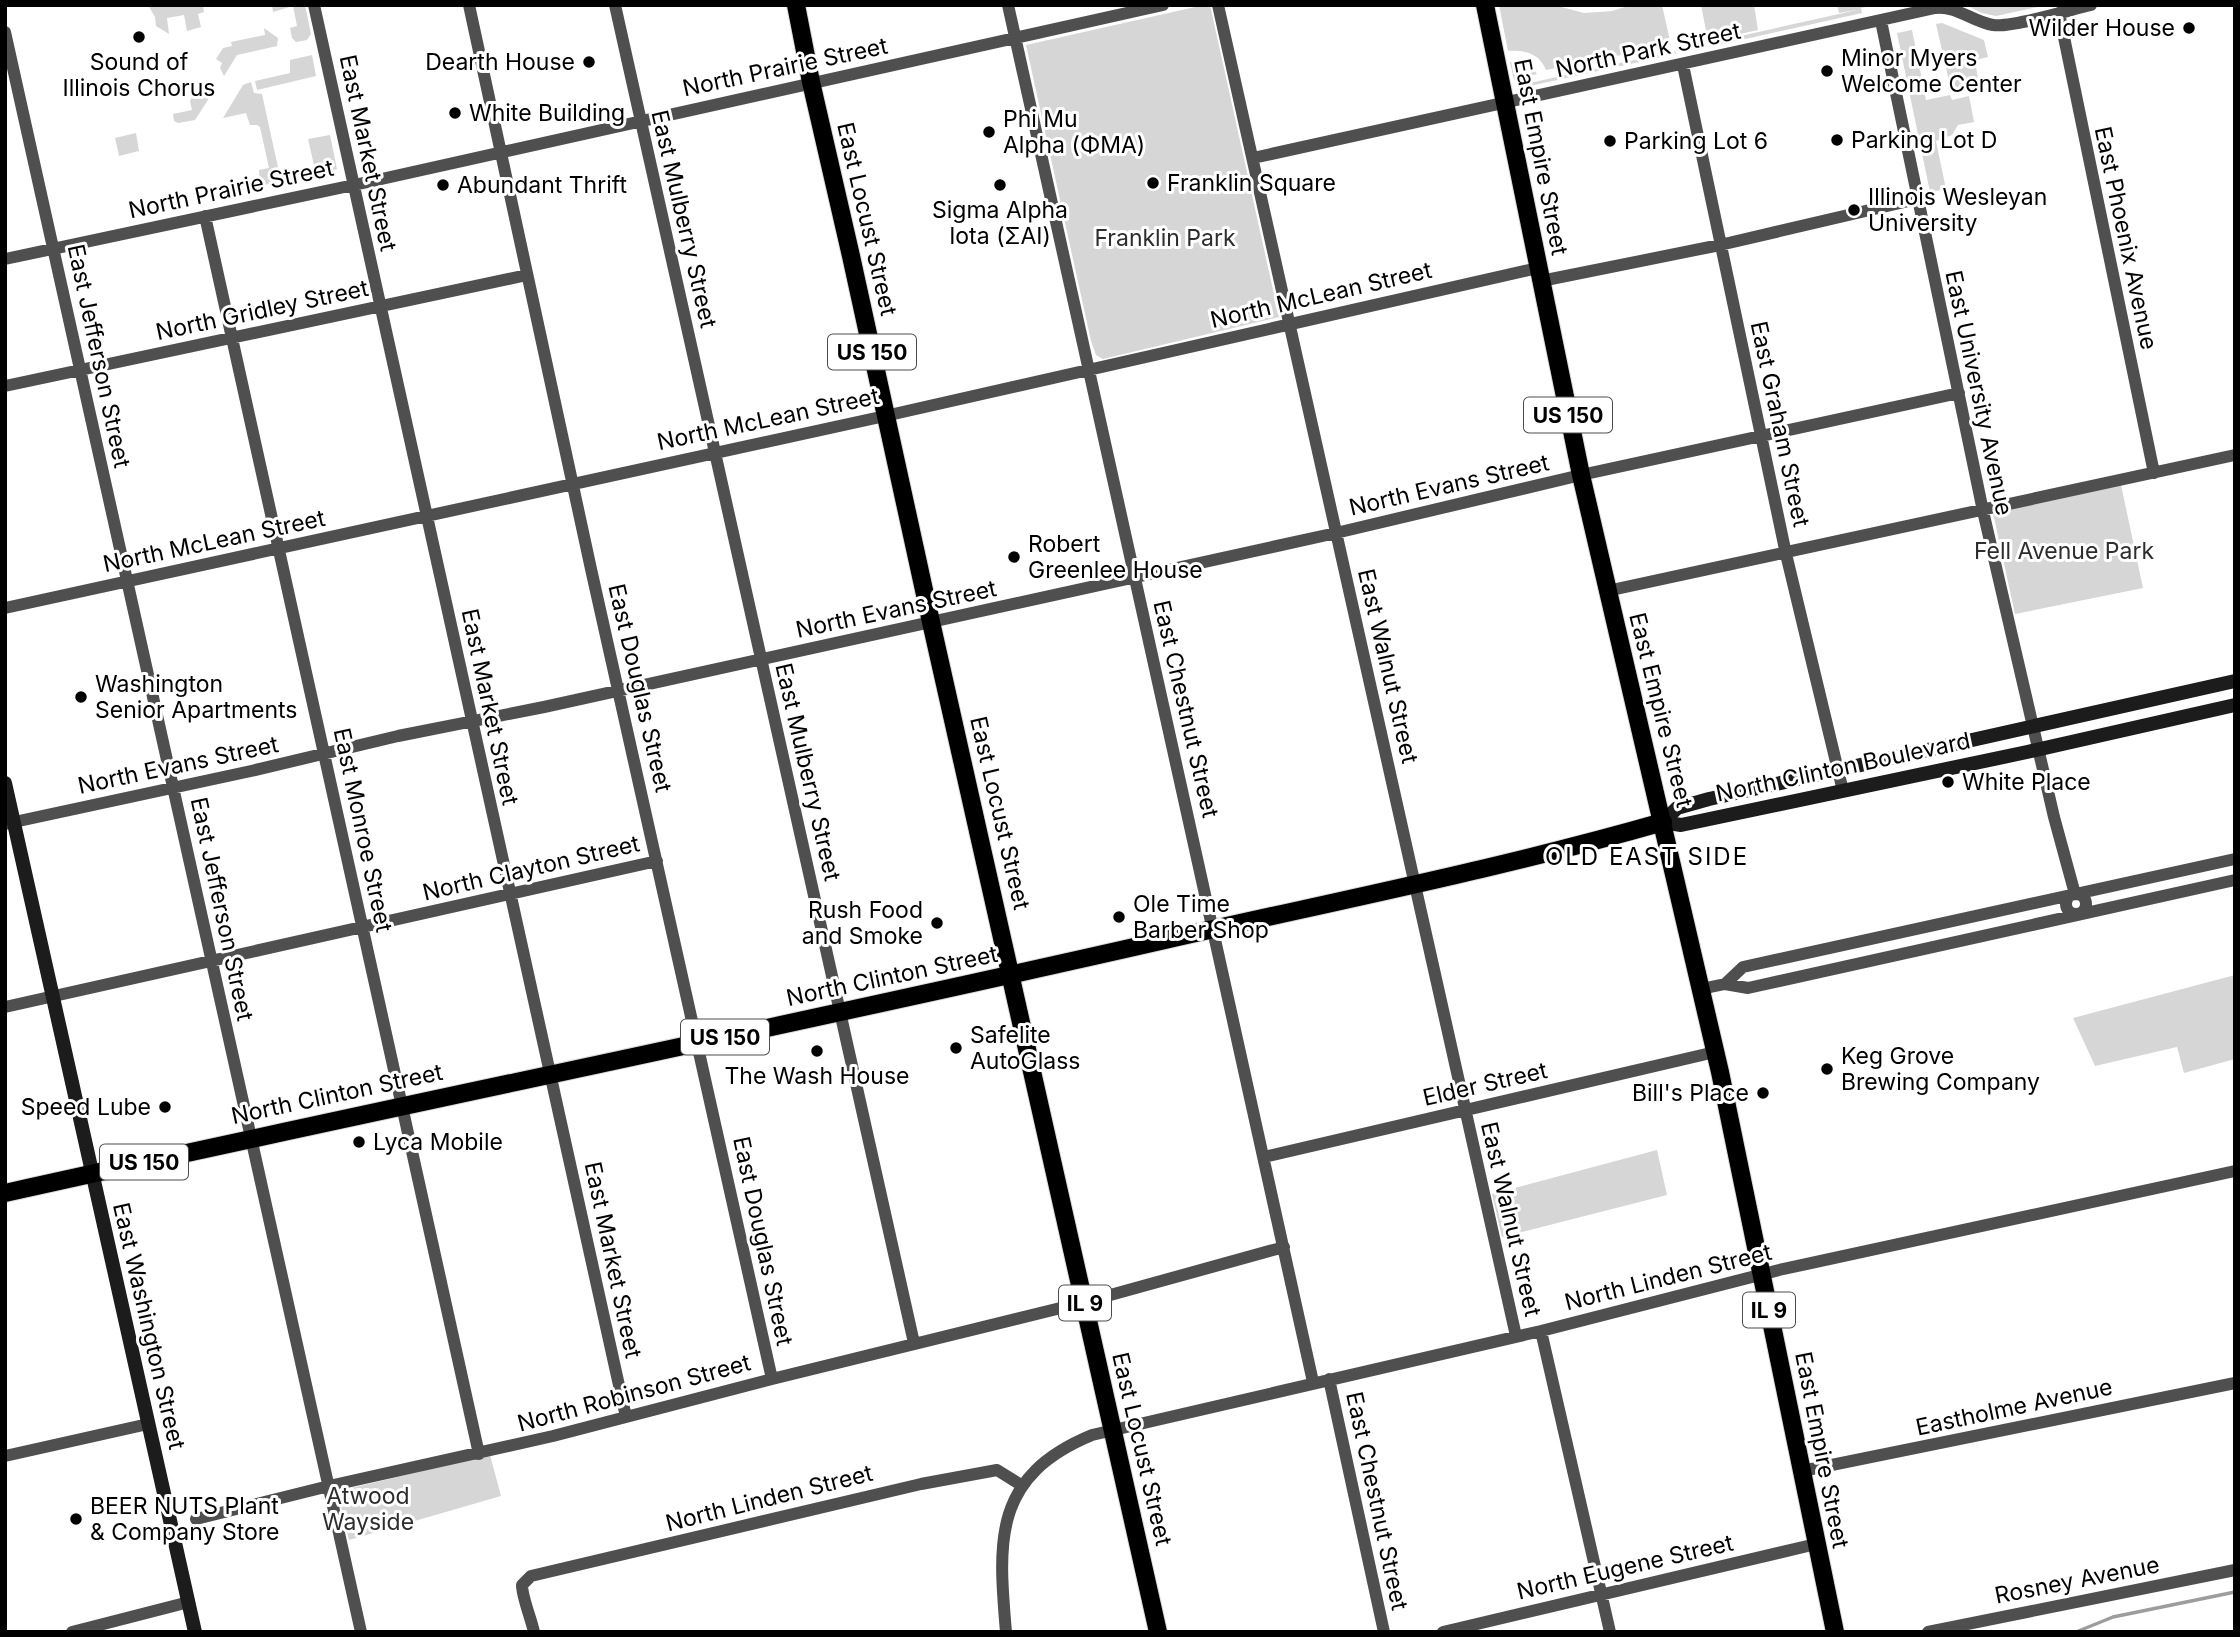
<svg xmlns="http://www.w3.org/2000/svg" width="2240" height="1637" viewBox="0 0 2240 1637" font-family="Inter,sans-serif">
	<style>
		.green { fill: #d6d6d6 }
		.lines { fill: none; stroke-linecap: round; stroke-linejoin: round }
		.stream { stroke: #9d9d9d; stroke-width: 3.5 }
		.primary-casing { stroke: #dbdbdb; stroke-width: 20 }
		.street { stroke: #4f4f4f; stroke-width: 12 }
		.secondary { stroke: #1c1c1c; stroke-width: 14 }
		.primary { stroke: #000; stroke-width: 18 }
		.poi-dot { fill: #000; stroke: #fff; stroke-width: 2.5 }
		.labels { text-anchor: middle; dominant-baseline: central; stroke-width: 6; stroke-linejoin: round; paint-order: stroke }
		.shield { fill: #fff; stroke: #4c4c4c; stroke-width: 2 }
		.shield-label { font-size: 21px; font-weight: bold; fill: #000 }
		.poi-label { font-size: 23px; fill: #000; stroke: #fff; text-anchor: start }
		.street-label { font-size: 23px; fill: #000; stroke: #fff }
		.park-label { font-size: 23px; fill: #2d2d2d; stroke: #fff }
		.neighbourhood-label { font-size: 24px; letter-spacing: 2px; fill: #000; stroke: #fff }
	</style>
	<rect width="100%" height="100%" fill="#fff"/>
	<path class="green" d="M 148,5 L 203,5 L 204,12 L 198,14 L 201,27 L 187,31 L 184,15 L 167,18 L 169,34 L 156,26 L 155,17 Z
		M 272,5 L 305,5 L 311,34 L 307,40 L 296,42 L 292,38 L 290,28 L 297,26 L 293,6 L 273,12 Z
		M 1204,5 L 1210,5 L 1279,317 L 1103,359 L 1096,355 L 1091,341 L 1026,45 Z
		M 1499,5 L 1554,5 L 1584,13 L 1612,11 L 1631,5 L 1662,5 L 1671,45 L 1546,70 C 1539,53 1525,50 1508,51 Z
		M 1701,5 L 1754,5 L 1758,30 L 1708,41 Z
		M 1837,5 L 1876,5 L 1861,8 L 1862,13 L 1709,47 L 1709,43 L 1857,10 L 1839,13 Z
		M 1966,5 L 2047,5 L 1996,16 L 1982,13 Z
		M 1942,23 L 1984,40 L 1988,57 L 1975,60 L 1979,85 L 1976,86 L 1974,76 L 1967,78 L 1964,87 L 1951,90 L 1936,24 Z
		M 264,28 L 278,38 L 277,46 L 237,55 L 224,76 L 220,68 L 222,63 L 216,59 L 223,48 L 232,46 L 231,42 L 265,35 Z
		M 1912,30 L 1926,100 L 1950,95 L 1952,100 L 1969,96 L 1974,122 L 1958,125 L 1952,135 L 1936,141 L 1946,189 L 1930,192 L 1897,33 Z
		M 1675,51 L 1676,54 L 1520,88 L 1516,86 Z
		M 312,55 L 316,76 L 257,90 L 255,81 L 290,73 L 290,60 Z
		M 1521,61 L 1531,66 L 1537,74 L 1514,80 L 1510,62 Z
		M 251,82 L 254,93 L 262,94 L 281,181 L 260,186 L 259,170 L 269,168 L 260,127 L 257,125 L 250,125 L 246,113 L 223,118 L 243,85 Z
		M 213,88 L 215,89 L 195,120 L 178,123 L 174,121 L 173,114 L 192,110 L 190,101 L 197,89 L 203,94 L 206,90 Z
		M 136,133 L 139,151 L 119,156 L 115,138 Z
		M 330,135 L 337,169 L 316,174 L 308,139 Z
		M 2121,485 L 2143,588 L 2015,614 L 1993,513 Z
		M 2235,975 L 2235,1059 L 2184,1073 L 2177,1047 L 2095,1066 L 2073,1018 Z
		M 1657,1150 L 1667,1195 L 1502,1237 L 1492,1194 Z
		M 490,1455 L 501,1496 L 349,1540 L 339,1498 L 343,1490 Z"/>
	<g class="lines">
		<path class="stream" d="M 2076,1632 L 2113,1617 L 2235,1592"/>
		<defs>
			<path id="primary" d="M 796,5 L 811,82 L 851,256 L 931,622 L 1158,1632
				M 1485,5 L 1581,475 L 1720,1072 L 1835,1632
				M 5,1193 C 391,1107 779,1028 1165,940 C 1331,902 1499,869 1663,822"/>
		</defs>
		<use href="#primary" class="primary-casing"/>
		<path class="street" d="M 314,5 L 626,1417
			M 469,5 L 591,569 L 772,1379
			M 615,5 L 914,1343
			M 1008,5 L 1313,1382
			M 1218,5 L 1516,1336
			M 2059,13 L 2154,473
			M 1881,21 L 1983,511 L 2054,817 L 2075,894
			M 5,32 L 361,1632
			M 1683,65 L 1786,554 L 1843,791
			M 1253,158 L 1935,8 C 1956,5 1973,22 1993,25 C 2012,28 2069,10 2091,5
			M 205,216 L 479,1454
			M 5,259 L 368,182 L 1163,5
			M 1541,281 L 1720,245 L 1917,199
			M 5,386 L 527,275
			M 1607,591 L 2235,455
			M 5,608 L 885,416 L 1538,268
			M 5,824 L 251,771 L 398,736 L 544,707 L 1336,533 L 1581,475 L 1959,393
			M2066 904a10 10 0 1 1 20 0a10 10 0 1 1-20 0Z
			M 1725,984 L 1743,967 L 2235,859
			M 1701,989 L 1725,984 L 1748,988 L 2235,880
			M 5,1007 L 657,861
			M 1264,1157 L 1715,1052
			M 1541,1331 L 1610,1632
			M 1329,1379 L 1384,1632
			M 5,1456 L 148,1424
			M 1802,1471 L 2235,1383
			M 196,1519 L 329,1486 L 553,1436 L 772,1379 L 1085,1302 L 1284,1247
			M 72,1632 L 189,1602
			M 534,1632 C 531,1618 522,1597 522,1585 L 531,1576 L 921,1484 L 997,1470 L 1021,1485
			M 1006,1632 C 998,1540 993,1476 1092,1435 L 1541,1331 L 1779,1270 L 2235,1171
			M 1443,1632 L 1816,1544
			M 1928,1632 L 2235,1570"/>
		<path class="secondary" d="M 5,783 L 195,1632
			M 1663,822 L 1677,808 L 1709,799 L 2235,681
			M 1663,822 L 1681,825 L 2027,752 L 2235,705"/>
		<use href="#primary" class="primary"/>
	</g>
	<g class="poi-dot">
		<circle cx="2189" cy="28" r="7"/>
		<circle cx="139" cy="37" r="7"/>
		<circle cx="589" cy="62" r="7"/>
		<circle cx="1827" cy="71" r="7"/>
		<circle cx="455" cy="113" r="7"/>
		<circle cx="989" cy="132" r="7"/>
		<circle cx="1837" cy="140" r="7"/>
		<circle cx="1610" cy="141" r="7"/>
		<circle cx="1153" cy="183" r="7"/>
		<circle cx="443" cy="185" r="7"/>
		<circle cx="1000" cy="185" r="7"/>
		<circle cx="1854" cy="210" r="7"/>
		<circle cx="1014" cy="557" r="7"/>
		<circle cx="81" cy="697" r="7"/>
		<circle cx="1948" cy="782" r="7"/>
		<circle cx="1119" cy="917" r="7"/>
		<circle cx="937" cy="923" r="7"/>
		<circle cx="956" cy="1048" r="7"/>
		<circle cx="817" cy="1051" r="7"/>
		<circle cx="1827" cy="1069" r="7"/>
		<circle cx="1763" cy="1093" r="7"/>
		<circle cx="165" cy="1107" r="7"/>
		<circle cx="359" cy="1142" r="7"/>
		<circle cx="76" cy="1519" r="7"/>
	</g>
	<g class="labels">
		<g class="shield">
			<rect x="828" y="334.5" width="88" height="35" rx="5"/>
			<rect x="1524" y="397.5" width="88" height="35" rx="5"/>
			<rect x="681" y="1019.5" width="88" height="35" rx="5"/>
			<rect x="100" y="1144.5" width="88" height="35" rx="5"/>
			<rect x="1059" y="1285.5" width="52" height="35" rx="5"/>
			<rect x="1743" y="1292.5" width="52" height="35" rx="5"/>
		</g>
		<g class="shield-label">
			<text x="872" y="352">US 150</text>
			<text x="1568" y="415">US 150</text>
			<text x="725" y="1037">US 150</text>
			<text x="144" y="1162">US 150</text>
			<text x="1085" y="1303">IL 9</text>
			<text x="1769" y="1310">IL 9</text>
		</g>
		<g class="poi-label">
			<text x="2175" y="28" text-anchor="end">Wilder House</text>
			<text x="1841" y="58">Minor Myers<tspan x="1841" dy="26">Welcome Center</tspan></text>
			<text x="139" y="62" text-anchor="middle">Sound of<tspan x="139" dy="26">Illinois Chorus</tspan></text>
			<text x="575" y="62" text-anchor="end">Dearth House</text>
			<text x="469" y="113">White Building</text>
			<text x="1003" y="119">Phi Mu<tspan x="1003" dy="26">Alpha (ΦΜΑ)</tspan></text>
			<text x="1851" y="140">Parking Lot D</text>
			<text x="1624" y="141">Parking Lot 6</text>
			<text x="1167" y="183">Franklin Square</text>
			<text x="457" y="185">Abundant Thrift</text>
			<text x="1868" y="197">Illinois Wesleyan<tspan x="1868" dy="26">University</tspan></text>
			<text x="1000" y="210" text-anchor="middle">Sigma Alpha<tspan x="1000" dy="26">Iota (ΣΑΙ)</tspan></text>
			<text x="1028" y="544">Robert<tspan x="1028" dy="26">Greenlee House</tspan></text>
			<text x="95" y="684">Washington<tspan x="95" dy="26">Senior Apartments</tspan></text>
			<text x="1962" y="782">White Place</text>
			<text x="1133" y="904">Ole Time<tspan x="1133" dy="26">Barber Shop</tspan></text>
			<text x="923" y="910" text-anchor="end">Rush Food<tspan x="923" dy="26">and Smoke</tspan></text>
			<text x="970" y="1035">Safelite<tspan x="970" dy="26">AutoGlass</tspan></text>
			<text x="1841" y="1056">Keg Grove<tspan x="1841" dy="26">Brewing Company</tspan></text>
			<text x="817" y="1076" text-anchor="middle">The Wash House</text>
			<text x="1749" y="1093" text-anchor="end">Bill's Place</text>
			<text x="151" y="1107" text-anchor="end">Speed Lube</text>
			<text x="373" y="1142">Lyca Mobile</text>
			<text x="90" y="1506">BEER NUTS Plant<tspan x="90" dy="26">&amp; Company Store</tspan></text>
		</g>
		<g class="street-label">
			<text transform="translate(1648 50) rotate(-12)">North Park Street</text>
			<text transform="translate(785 67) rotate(-12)">North Prairie Street</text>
			<text transform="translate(368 153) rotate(78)">East Market Street</text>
			<text transform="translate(1541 157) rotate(79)">East Empire Street</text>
			<text transform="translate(231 189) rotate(-12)">North Prairie Street</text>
			<text transform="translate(684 219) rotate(77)">East Mulberry Street</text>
			<text transform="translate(867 219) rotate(77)">East Locust Street</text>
			<text transform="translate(2126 238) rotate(78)">East Phoenix Avenue</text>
			<text transform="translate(1321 295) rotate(-13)">North McLean Street</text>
			<text transform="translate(262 310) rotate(-12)">North Gridley Street</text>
			<text transform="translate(99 356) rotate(78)">East Jefferson Street</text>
			<text transform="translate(1979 393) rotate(78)">East University Avenue</text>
			<text transform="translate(768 419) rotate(-12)">North McLean Street</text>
			<text transform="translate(1780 424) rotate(78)">East Graham Street</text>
			<text transform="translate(1449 485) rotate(-13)">North Evans Street</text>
			<text transform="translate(214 541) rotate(-12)">North McLean Street</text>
			<text transform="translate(896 609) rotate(-12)">North Evans Street</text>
			<text transform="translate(1388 666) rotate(77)">East Walnut Street</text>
			<text transform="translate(640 688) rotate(77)">East Douglas Street</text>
			<text transform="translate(490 707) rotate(78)">East Market Street</text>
			<text transform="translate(1186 709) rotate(77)">East Chestnut Street</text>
			<text transform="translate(1661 710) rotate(76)">East Empire Street</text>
			<text transform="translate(178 765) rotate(-12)">North Evans Street</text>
			<text transform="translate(1843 767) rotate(-12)">North Clinton Boulevard</text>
			<text transform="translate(808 772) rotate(77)">East Mulberry Street</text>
			<text transform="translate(1000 813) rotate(77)">East Locust Street</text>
			<text transform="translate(363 830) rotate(78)">East Monroe Street</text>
			<text transform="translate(531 868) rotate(-13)">North Clayton Street</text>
			<text transform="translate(222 909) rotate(78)">East Jefferson Street</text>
			<text transform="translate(892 976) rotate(-12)">North Clinton Street</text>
			<text transform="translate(1485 1084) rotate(-13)">Elder Street</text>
			<text transform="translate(337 1094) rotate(-12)">North Clinton Street</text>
			<text transform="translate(1511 1219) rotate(77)">East Walnut Street</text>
			<text transform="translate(763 1241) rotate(78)">East Douglas Street</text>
			<text transform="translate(613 1260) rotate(78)">East Market Street</text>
			<text transform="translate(1668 1277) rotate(-14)">North Linden Street</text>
			<text transform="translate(149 1326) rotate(77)">East Washington Street</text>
			<text transform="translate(634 1393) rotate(-15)">North Robinson Street</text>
			<text transform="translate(2014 1407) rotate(-12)">Eastholme Avenue</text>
			<text transform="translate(1142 1449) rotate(77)">East Locust Street</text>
			<text transform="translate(1822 1450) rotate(79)">East Empire Street</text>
			<text transform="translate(769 1498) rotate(-14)">North Linden Street</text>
			<text transform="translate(1377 1501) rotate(78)">East Chestnut Street</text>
			<text transform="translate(1625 1567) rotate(-13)">North Eugene Street</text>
			<text transform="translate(2077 1580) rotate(-11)">Rosney Avenue</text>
		</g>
		<g class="park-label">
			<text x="1165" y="238">Franklin Park</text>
			<text x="2064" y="551">Fell Avenue Park</text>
			<text x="368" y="1496">Atwood<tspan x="368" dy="26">Wayside</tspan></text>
		</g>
		<g class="neighbourhood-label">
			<text x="1647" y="856">OLD EAST SIDE</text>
		</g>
	</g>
	<rect width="2240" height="1637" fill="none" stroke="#000000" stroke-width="14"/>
</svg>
